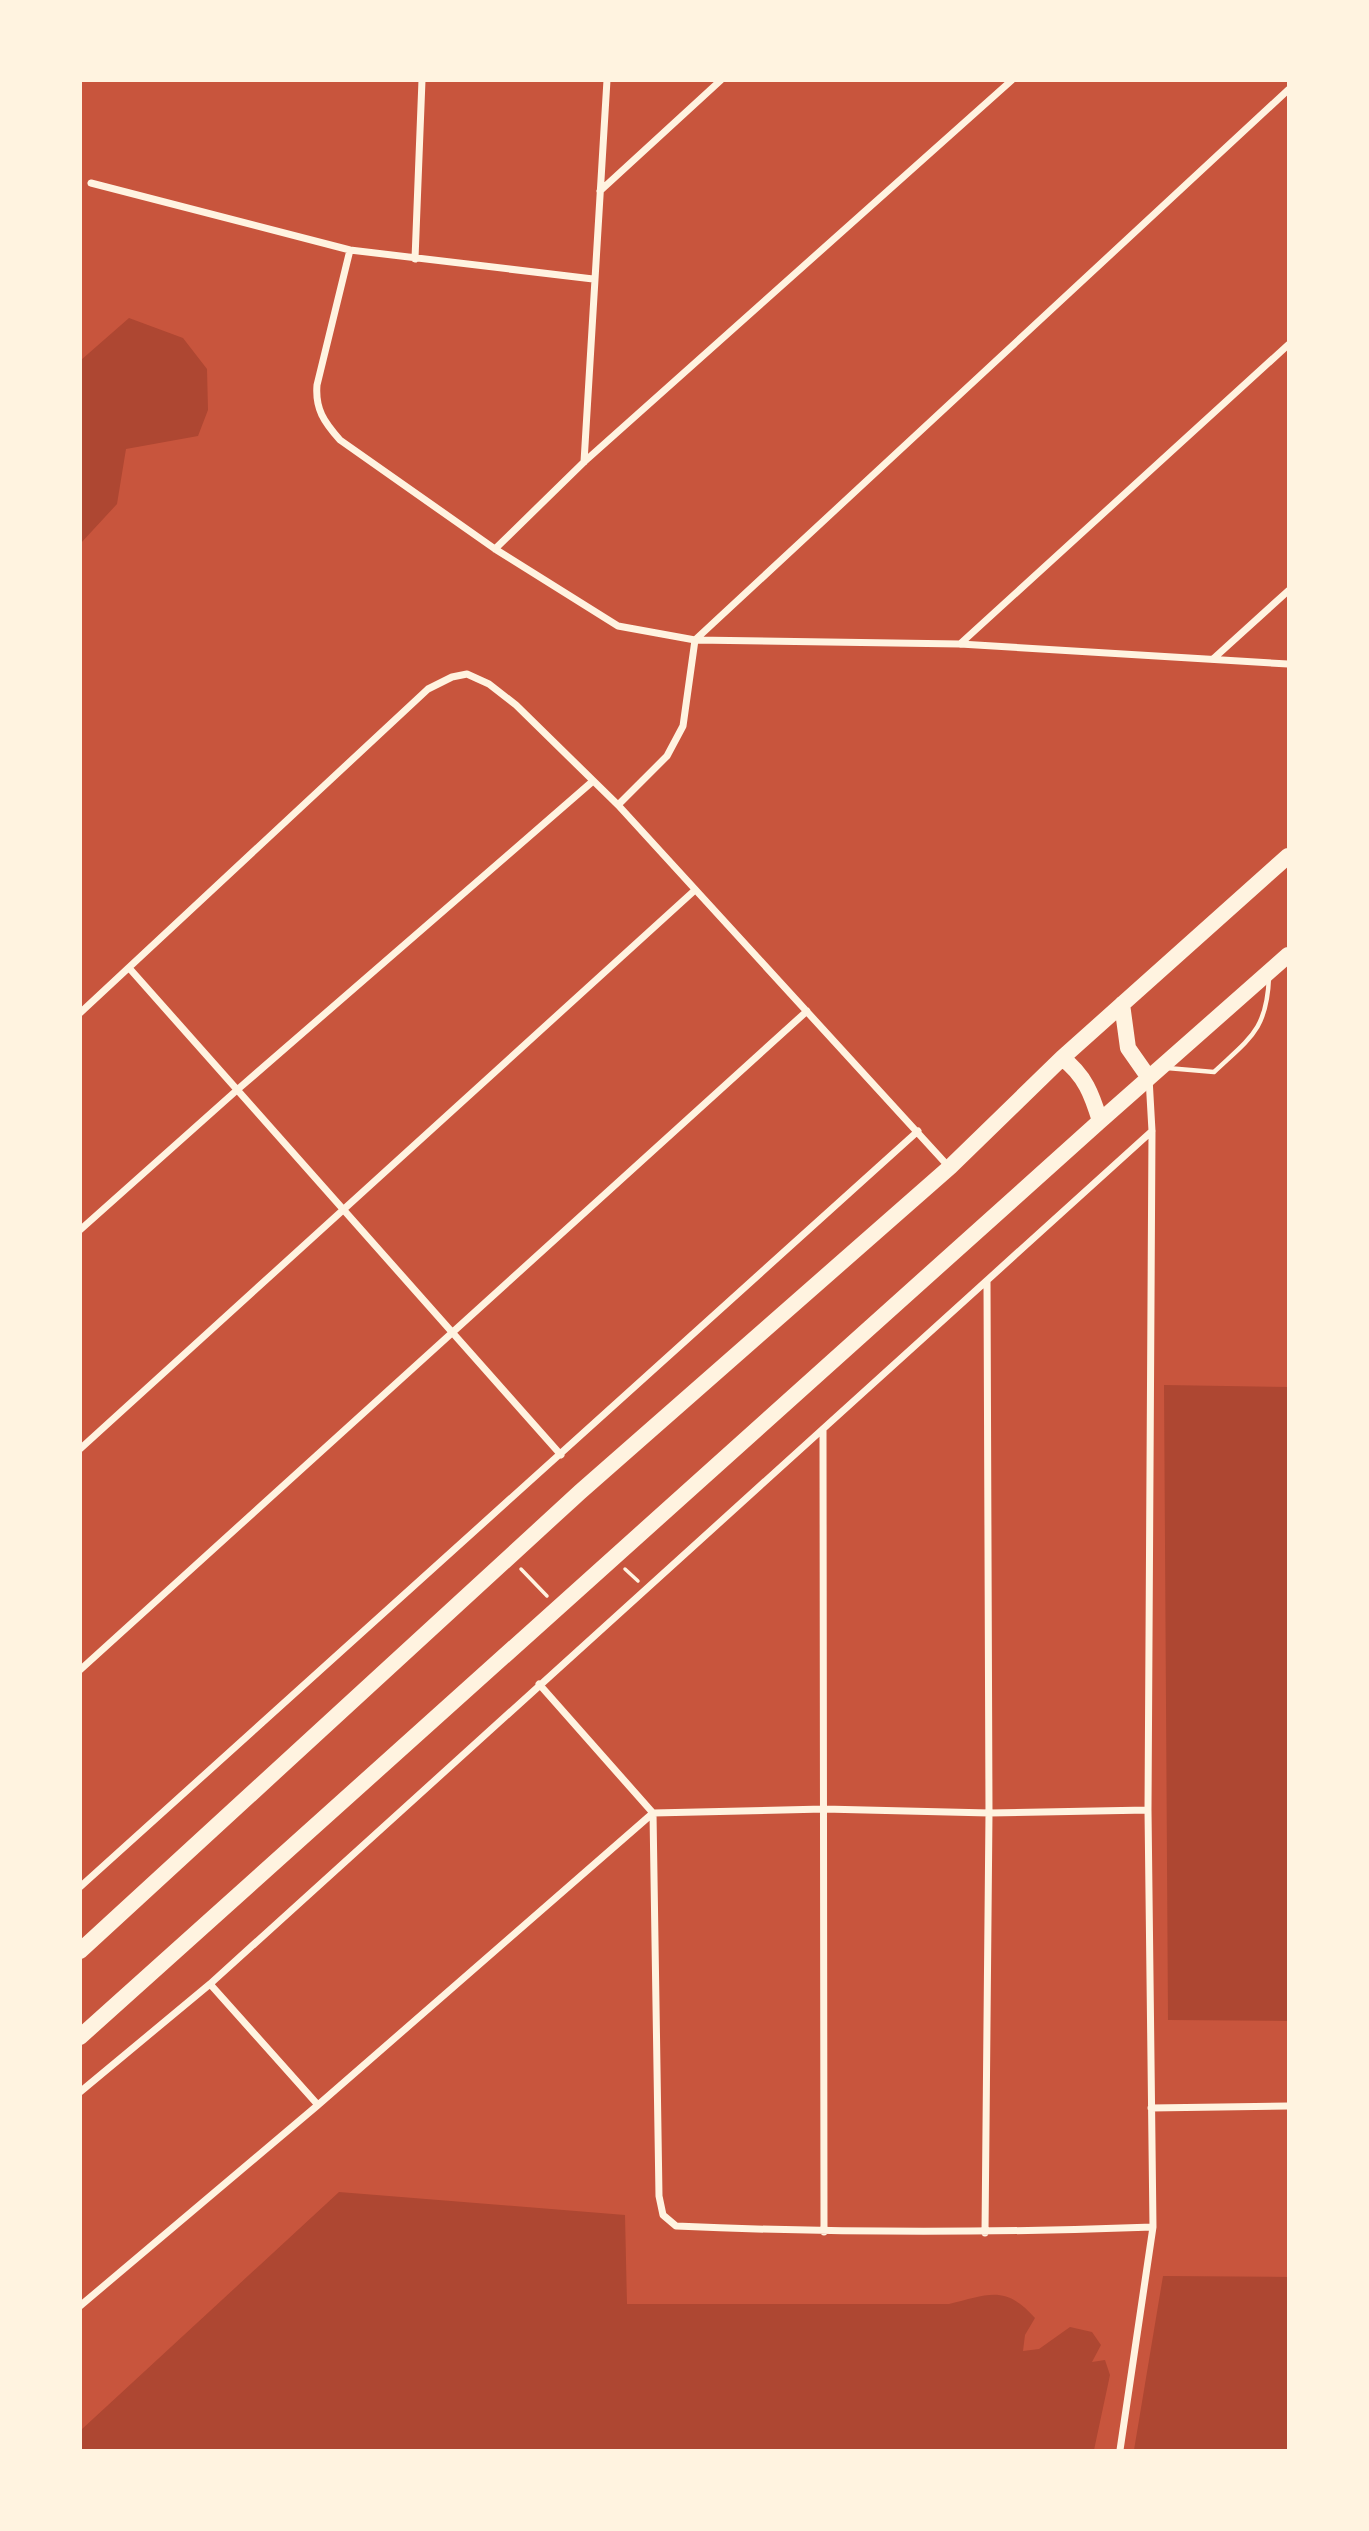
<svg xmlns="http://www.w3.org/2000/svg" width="1369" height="2531" viewBox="0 0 1369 2531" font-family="'PT Sans',sans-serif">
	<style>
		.green { fill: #ae4732 }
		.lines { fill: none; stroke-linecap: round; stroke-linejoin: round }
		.path { stroke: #fff3e0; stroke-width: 3.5 }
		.service { stroke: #fff3e0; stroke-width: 4.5 }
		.minor { stroke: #fff3e0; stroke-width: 7 }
		.primary { stroke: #fff3e0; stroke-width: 16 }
	</style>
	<rect width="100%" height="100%" fill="#c8553d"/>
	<path class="green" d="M 129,318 L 183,338 L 207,369 L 208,410 L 198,436 L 126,449 L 117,504 L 81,543 L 81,360 Z
		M 1164,1385 L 1288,1387 L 1288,2021 L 1168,2020 Z
		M 339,2192 L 625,2215 L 627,2304 L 949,2304 C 988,2295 1005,2284 1035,2318 L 1025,2335 L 1023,2351 L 1039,2349 L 1070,2327 L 1092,2332 L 1101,2345 L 1092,2362 L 1105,2360 L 1110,2375 L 1094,2450 L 81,2450 L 81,2430 Z
		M 1163,2276 L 1288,2277 L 1288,2450 L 1134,2450 Z"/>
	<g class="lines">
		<path class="path" d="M 521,1569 L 547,1596
			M 625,1569 L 638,1581"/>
		<path class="service" d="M 1167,1068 L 1214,1072 C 1250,1038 1267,1030 1269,977"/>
		<path class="minor" d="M 91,183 L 350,250 L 593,279
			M 600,191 L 721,80
			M 350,250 L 317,385 C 315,409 324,422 340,440 L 495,549 L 618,626 L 695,640 L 960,644 L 1288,664
			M 415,259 L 422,80
			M 584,462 L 607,80
			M 495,549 L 584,462 L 1012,80
			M 960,644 L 1288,345
			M 1213,659 L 1288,591
			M 618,805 L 667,756 L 683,726 L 695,640 L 1288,90
			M 130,969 L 561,1455
			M 80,1013 L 428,689 L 452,677 L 467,674 L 489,684 L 516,705 L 618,805 L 949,1167
			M 80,1230 L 237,1090 L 593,781
			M 823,1429 L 824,2232
			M 80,1449 L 695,890
			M 80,1670 L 807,1011
			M 539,1684 L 653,1813 L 659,2196 L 663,2215 L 676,2226 C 835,2233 993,2233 1153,2227
			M 80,1887 L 918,1131
			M 210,1984 L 318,2105
			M 80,2092 L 210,1984 L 1152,1131
			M 1151,2108 L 1288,2106
			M 985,2233 L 989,1813 L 987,1281
			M 80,2306 L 318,2105 L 653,1813 L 824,1809 L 989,1813 L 1148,1810
			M 1120,2450 L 1153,2227 L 1148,1810 L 1152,1131 L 1149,1078"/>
		<path class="primary" d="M 1122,1004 L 1128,1048 L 1149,1078
			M 1062,1058 C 1085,1075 1092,1095 1100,1121
			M 80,1951 L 580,1492 L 950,1167 L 1062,1058 L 1288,856
			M 80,2037 L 1100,1121 L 1288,955"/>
	</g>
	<rect width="1369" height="2531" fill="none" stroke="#fff3e0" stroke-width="164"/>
</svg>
